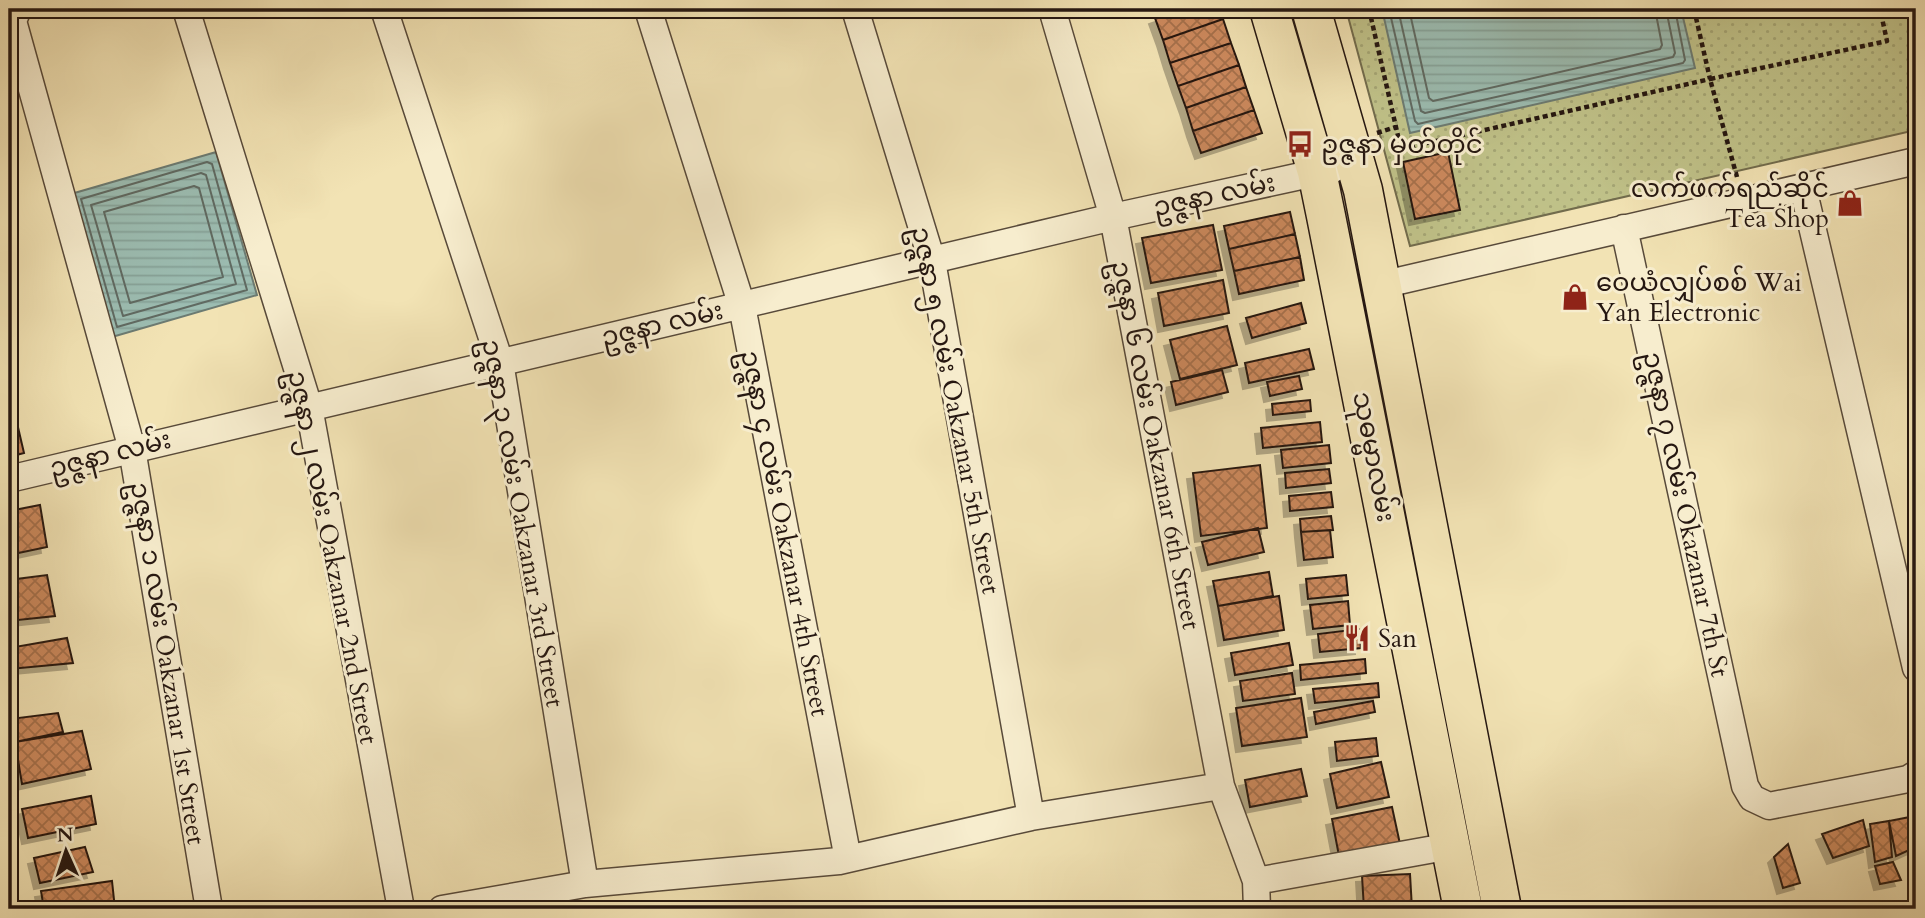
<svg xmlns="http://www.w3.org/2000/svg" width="1925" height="918" viewBox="0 0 1925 918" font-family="Cardo,'Noto Sans Myanmar',serif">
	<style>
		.park { fill: url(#park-dots); stroke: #726c4d; stroke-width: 2 }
		.water { fill: url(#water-rules); stroke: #6c7b72; stroke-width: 2 }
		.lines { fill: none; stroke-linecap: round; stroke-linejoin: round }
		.shore { stroke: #606a62; stroke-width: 2 }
		.building { fill: url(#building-cross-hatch); stroke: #251711; stroke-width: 2; filter: url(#shadow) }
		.street-casing { stroke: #584a3a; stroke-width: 29 }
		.primary-casing { stroke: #251711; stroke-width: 41 }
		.path { stroke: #251711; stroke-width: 4.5; stroke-dasharray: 5 3.5; stroke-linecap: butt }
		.street { stroke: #f7edce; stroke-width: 26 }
		.primary { stroke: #f2e3b4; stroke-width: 38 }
		.labels { text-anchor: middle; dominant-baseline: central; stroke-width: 6; stroke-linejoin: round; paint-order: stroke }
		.poi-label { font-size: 26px; fill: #251711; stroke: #f7edce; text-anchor: start }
		.street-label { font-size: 26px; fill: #251711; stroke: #f7edce }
	</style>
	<defs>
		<pattern id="park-dots" width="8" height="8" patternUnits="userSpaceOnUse" patternTransform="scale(1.75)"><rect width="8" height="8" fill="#c0c289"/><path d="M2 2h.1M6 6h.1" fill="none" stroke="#a5a675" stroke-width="1.8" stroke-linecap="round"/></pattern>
		<pattern id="water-rules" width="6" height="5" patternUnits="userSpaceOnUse" patternTransform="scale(1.75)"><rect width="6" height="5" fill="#9cbdb2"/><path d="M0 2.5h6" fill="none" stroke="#86a298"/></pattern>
		<pattern id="building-cross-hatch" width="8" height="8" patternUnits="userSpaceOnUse" patternTransform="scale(1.75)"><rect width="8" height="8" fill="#cc895d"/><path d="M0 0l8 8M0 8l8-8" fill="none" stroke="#a56f4b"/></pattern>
		<filter id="shadow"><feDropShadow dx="-6" dy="6" stdDeviation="0" flood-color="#0004"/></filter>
	</defs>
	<rect width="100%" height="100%" fill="#f2e3b4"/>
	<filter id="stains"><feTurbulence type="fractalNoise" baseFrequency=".00286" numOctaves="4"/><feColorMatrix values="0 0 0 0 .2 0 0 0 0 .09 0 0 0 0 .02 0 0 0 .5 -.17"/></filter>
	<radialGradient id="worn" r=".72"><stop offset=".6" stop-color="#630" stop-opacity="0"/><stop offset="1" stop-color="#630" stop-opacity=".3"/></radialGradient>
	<path class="park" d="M 1346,9 L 1916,9 L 1916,130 L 1410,246 Z"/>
	<path class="water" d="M 1382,9 L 1681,9 L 1695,68 L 1410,133 Z
		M 216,152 L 257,295 L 112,337 L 71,194 Z"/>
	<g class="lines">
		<path class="shore" d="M 1389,9 L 1415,121 L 1418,124 L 1683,63 L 1685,60 L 1675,9
			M 1398,9 L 1421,111 L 1425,113 L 1673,57 L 1675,53 L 1666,9
			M 1409,9 L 1429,98 L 1433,101 L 1660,49 L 1662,45 L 1655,9
			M 207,162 L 212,164 L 247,290 L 117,327 L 81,199 Z
			M 201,173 L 206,175 L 236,284 L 123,316 L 91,205 Z
			M 194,186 L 199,188 L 223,277 L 130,303 L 104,212 Z"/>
	</g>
	<path class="building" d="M 1181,9 L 1220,9 L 1223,19 L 1163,40 L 1155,18 Z
		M 1223,19 L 1231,43 L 1170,63 L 1163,40 Z
		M 1231,43 L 1239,65 L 1178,86 L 1170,63 Z
		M 1239,65 L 1246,87 L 1186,108 L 1178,86 Z
		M 1246,87 L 1254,110 L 1193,131 L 1186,108 Z
		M 1254,110 L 1262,133 L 1201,153 L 1193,131 Z
		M 1448,152 L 1460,210 L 1415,219 L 1403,162 Z
		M 1290,212 L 1295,234 L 1229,249 L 1224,226 Z
		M 1213,225 L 1222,270 L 1151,283 L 1142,238 Z
		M 1295,234 L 1300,257 L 1234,271 L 1229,249 Z
		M 1300,257 L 1304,280 L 1239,294 L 1234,271 Z
		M 1223,280 L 1229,313 L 1164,326 L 1158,293 Z
		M 1301,303 L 1306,323 L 1252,338 L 1246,318 Z
		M 1227,326 L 1237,365 L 1180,379 L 1170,340 Z
		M 1309,349 L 1314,369 L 1249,383 L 1245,363 Z
		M 1222,370 L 1228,392 L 1176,405 L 1171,382 Z
		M 1299,376 L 1302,389 L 1270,396 L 1267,382 Z
		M 1310,400 L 1311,411 L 1273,415 L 1272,404 Z
		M 1320,422 L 1322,442 L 1263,448 L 1261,428 Z
		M 17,423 L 24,453 L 9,457 L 9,425 Z
		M 1329,445 L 1331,463 L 1283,468 L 1281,450 Z
		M 1260,465 L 1267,528 L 1201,536 L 1193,473 Z
		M 1329,469 L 1331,483 L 1286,488 L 1285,473 Z
		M 1331,492 L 1333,507 L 1290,511 L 1289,496 Z
		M 40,505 L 47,547 L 9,555 L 9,511 Z
		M 1331,516 L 1333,530 L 1301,532 L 1300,519 Z
		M 1258,528 L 1264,552 L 1208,565 L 1202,542 Z
		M 1330,530 L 1333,557 L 1304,560 L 1301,532 Z
		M 1269,572 L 1273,596 L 1218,606 L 1213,581 Z
		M 47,575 L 55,616 L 9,621 L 9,580 Z
		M 1346,575 L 1348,595 L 1308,599 L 1306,579 Z
		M 1279,596 L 1284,630 L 1224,640 L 1218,606 Z
		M 1348,601 L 1350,625 L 1313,629 L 1310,605 Z
		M 1359,629 L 1361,648 L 1320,652 L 1318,634 Z
		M 67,638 L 73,663 L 10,669 L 9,648 Z
		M 1289,643 L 1293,665 L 1235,675 L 1231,653 Z
		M 1365,659 L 1366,673 L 1301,680 L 1300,665 Z
		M 1292,673 L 1295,694 L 1243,701 L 1240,681 Z
		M 1378,683 L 1379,697 L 1315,703 L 1313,689 Z
		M 1301,698 L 1307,737 L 1242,746 L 1236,708 Z
		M 1373,701 L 1375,712 L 1316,724 L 1314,712 Z
		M 58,713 L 63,732 L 15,742 L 10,719 Z
		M 82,731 L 91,769 L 22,784 L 15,742 Z
		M 1376,738 L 1378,756 L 1337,761 L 1335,742 Z
		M 1381,762 L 1389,797 L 1337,808 L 1330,774 Z
		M 1301,769 L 1307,796 L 1250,807 L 1245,780 Z
		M 91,796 L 96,824 L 28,838 L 22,809 Z
		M 1392,807 L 1400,844 L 1339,856 L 1332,819 Z
		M 1910,817 L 1916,847 L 1896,856 L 1889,821 Z
		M 1863,820 L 1869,846 L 1833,858 L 1822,834 Z
		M 1889,821 L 1892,857 L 1875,862 L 1870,824 Z
		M 1788,844 L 1800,883 L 1783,888 L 1774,857 Z
		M 85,847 L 93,872 L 40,883 L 34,858 Z
		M 1893,862 L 1901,880 L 1880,884 L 1875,866 Z
		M 1410,874 L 1412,909 L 1364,909 L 1362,876 Z
		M 112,881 L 115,909 L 44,909 L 41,891 Z"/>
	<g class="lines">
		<defs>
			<path id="street" d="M 18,9 L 13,21 L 132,449 L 209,909
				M 186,9 L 309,407 L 401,909
				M 384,9 L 500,362 L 585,884
				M 648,9 L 742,306 L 848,859
				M 855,9 L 932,261 L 1031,817
				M 1052,9 L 1113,217 L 1221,786 L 1256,881 L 1257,909
				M 1803,188 L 1916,668
				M 1624,228 L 1745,786 L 1752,798 L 1769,806 L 1908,779 L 1916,774
				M 1381,285 L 1916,161
				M 9,479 L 1113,217 L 1333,169
				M 1256,881 L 1451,846
				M 442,909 L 585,884 L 839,861 L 1031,817 L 1221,786"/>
			<path id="primary" d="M 1269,9 L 1317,172 L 1326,216 L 1463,909
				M 1311,9 L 1363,190 L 1502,909"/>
		</defs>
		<use href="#street" class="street-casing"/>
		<use href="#primary" class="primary-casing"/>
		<path class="path" d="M 1369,9 L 1401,149 L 1710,79 L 1694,9
			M 1377,133 L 1396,127
			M 1737,177 L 1710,79 L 1887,41 L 1880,9"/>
		<use href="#street" class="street"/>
		<use href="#primary" class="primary"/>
	</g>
	<defs>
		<symbol id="bus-bare" viewBox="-9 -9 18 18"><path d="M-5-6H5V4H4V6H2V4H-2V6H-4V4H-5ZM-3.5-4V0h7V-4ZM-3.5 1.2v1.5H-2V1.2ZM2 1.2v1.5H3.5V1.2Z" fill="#8f2418" stroke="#f7edce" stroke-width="2.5" paint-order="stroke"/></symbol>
		<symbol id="shop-bare" viewBox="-9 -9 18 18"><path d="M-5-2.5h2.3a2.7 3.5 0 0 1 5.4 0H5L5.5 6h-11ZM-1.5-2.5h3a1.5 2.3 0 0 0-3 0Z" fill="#8f2418" stroke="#f7edce" stroke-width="2.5" paint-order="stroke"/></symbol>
		<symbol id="restaurant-bare" viewBox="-9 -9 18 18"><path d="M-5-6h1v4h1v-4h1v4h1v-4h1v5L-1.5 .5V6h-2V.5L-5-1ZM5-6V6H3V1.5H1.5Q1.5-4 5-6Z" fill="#8f2418" stroke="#f7edce" stroke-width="2.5" paint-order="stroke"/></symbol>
	</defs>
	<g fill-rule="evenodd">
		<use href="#bus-bare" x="1281" y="125" width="38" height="38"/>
		<use href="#shop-bare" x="1831" y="184" width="38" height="38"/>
		<use href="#shop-bare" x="1556" y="278" width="38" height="38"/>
		<use href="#restaurant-bare" x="1338" y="619" width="38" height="38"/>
	</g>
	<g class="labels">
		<g class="poi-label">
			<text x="1321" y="144">ဥဇ္ဇနာ မှတ်တိုင်</text>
			<text x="1829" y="188" text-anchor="end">လက်ဖက်ရည်ဆိုင်<tspan x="1829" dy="30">Tea Shop</tspan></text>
			<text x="1596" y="282">ဝေယံလျှပ်စစ် Wai<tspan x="1596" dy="30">Yan Electronic</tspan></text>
			<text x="1378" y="638">San</text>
		</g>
		<g class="street-label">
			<text transform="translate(1214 195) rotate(-12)">ဥဇ္ဇနာ လမ်း</text>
			<text transform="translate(662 324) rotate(-13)">ဥဇ္ဇနာ လမ်း</text>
			<text transform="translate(956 410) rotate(79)">ဥဇ္ဇနာ ၅ လမ်း Oakzanar 5th Street</text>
			<text transform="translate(1156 445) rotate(79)">ဥဇ္ဇနာ ၆ လမ်း Oakzanar 6th Street</text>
			<text transform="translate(110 454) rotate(-14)">ဥဇ္ဇနာ လမ်း</text>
			<text transform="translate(1374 457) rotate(79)">သုဓမ္မာလမ်း</text>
			<text transform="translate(1686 514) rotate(78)">ဥဇ္ဇနာ ၇ လမ်း Okazanar 7th St</text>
			<text transform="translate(523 523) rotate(80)">ဥဇ္ဇနာ ၃ လမ်း Oakzanar 3rd Street</text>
			<text transform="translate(785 533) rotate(79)">ဥဇ္ဇနာ ၄ လမ်း Oakzanar 4th Street</text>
			<text transform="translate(333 557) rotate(79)">ဥဇ္ဇနာ ၂ လမ်း Oakzanar 2nd Street</text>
			<text transform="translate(168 663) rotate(81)">ဥဇ္ဇနာ ၁ လမ်း Oakzanar 1st Street</text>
		</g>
	</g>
	<rect width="1925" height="918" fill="none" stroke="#f2e3b4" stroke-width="35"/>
	<rect x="10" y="10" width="1904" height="897" fill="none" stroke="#251711" stroke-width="3.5"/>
	<rect x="18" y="18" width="1890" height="883" fill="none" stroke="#251711" stroke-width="2"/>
	<g transform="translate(66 851) rotate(357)" stroke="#f7edce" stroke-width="5" paint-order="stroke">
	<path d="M0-5L12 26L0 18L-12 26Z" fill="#251711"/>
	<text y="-10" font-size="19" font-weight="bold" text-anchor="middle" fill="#251711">N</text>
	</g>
	<rect width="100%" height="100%" filter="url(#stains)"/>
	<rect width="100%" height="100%" fill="url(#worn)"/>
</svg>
